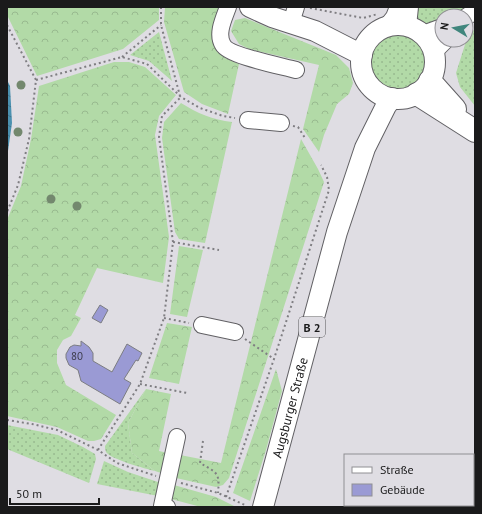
<svg xmlns="http://www.w3.org/2000/svg" width="482" height="514" viewBox="0 0 482 514" font-family="'PT Sans',sans-serif">
	<style>
		.grass { fill: url(#grass-dots) }
		.forest { fill: url(#forest-crowns) }
		.water { fill: url(#water-waves) }
		.building { fill: #9a9ad4; stroke: #7c7d82 }
		.lines { fill: none; stroke-linecap: round; stroke-linejoin: round }
		.minor-casing { stroke: #616064; stroke-width: 18 }
		.major-casing { stroke: #616064; stroke-width: 22 }
		.highway-casing { stroke: #616064; stroke-width: 24 }
		.path { stroke: #7f7e82; stroke-width: 2; stroke-dasharray: 2 3; stroke-linecap: butt }
		.minor { stroke: #fff; stroke-width: 16 }
		.major { stroke: #fff; stroke-width: 20 }
		.highway { stroke: #fff; stroke-width: 22 }
		.tree { fill: #73886e }
		.labels { text-anchor: middle; dominant-baseline: central; stroke-width: 4; stroke-linejoin: round; paint-order: stroke }
		.number-label { font-size: 11px; fill: #3a3a49 }
		.shield { fill: #dfdde3; stroke: #555457; stroke-width: 1 }
		.shield-label { font-size: 12px; font-weight: bold; fill: #1a1a1b }
		.street-label { font-size: 13px; fill: #1a1a1b; stroke: #dfdde3 }
	</style>
	<defs>
		<pattern id="grass-dots" width="8" height="8" patternUnits="userSpaceOnUse"><rect width="8" height="8" fill="#b2daa7"/><path d="M2 2h.1M6 6h.1" fill="none" stroke="#98ba8f" stroke-width="1.8" stroke-linecap="round"/></pattern>
		<pattern id="forest-crowns" width="20" height="18" patternUnits="userSpaceOnUse"><rect width="20" height="18" fill="#b2daa7"/><path d="M2 6a3 3 0 1 1 6 0M12 15a3 3 0 1 1 6 0" fill="none" stroke="#98ba8f"/></pattern>
		<pattern id="water-waves" width="16" height="10" patternUnits="userSpaceOnUse"><rect width="16" height="10" fill="#4b91b0"/><path d="M0 5q4-4 8 0t8 0" fill="none" stroke="#3e768e"/></pattern>
	</defs>
	<rect width="100%" height="100%" fill="#dfdde3"/>
	<path class="grass" d="M 418,7 L 467,7 L 452,16 L 442,16 L 442,22 L 424,26 L 418,18 Z
		M 475,29 L 475,106 L 460,87 L 456,73 L 468,35 Z
		M368 62a30 30 0 1 1 60 0a30 30 0 1 1-60 0Z
		M 159,32 L 172,81 L 149,61 L 130,55 Z
		M 146,389 L 128,423 L 132,453 L 155,471 C 146,469 110,459 106,452 C 105,449 105,448 105,446 Z
		M 7,425 L 58,435 L 83,447 L 95,454 L 96,459 L 89,483 L 7,449 Z
		M 104,461 L 128,472 L 161,483 L 158,496 L 97,484 Z"/>
	<path class="forest" d="M 7,7 L 159,7 L 159,20 L 123,49 L 37,76 L 7,15 Z
		M 165,7 L 220,7 L 217,50 L 225,58 L 239,64 L 228,114 L 202,104 L 184,92 L 164,22 Z
		M 245,18 L 336,55 L 349,68 L 353,83 L 349,94 L 337,104 L 324,135 L 319,152 L 303,129 L 319,65 L 249,49 L 239,44 L 231,31 L 235,20 Z
		M 114,62 L 129,62 L 145,67 L 176,95 L 159,116 L 155,135 L 169,237 L 163,283 L 97,268 L 75,315 L 81,318 L 71,336 L 63,340 L 57,350 L 57,363 L 66,385 L 116,415 L 101,439 L 94,441 L 88,441 L 57,427 L 7,416 L 7,220 L 21,186 L 31,139 L 39,86 Z
		M 181,103 C 197,113 213,120 232,122 L 205,243 L 179,239 L 175,232 L 162,138 L 164,122 Z
		M 301,139 L 318,169 L 324,182 L 229,478 L 223,485 L 216,487 L 176,478 L 180,455 L 221,463 Z
		M 179,246 L 203,250 L 187,317 L 170,314 Z
		M 167,323 L 192,327 L 179,384 L 149,378 Z
		M 276,369 L 282,391 L 266,450 L 250,501 L 233,493 Z
		M 146,389 L 171,394 L 159,451 L 168,453 L 164,474 L 155,471 L 132,453 L 128,423 Z
		M 174,485 L 216,497 L 236,507 L 201,507 L 171,499 Z"/>
	<path class="water" d="M 7,80 L 10,86 L 12,123 L 7,158 Z"/>
	<path class="building" d="M 100,305 L 108,310 L 101,323 L 92,318 Z
		M 81,341 L 89,347 L 93,353 L 93,361 L 112,372 L 127,344 L 142,353 L 138,361 L 136,360 L 124,379 L 131,383 L 120,404 L 81,381 L 78,370 L 69,365 L 66,358 L 66,354 L 70,347 L 74,345 L 81,346 Z"/>
	<g class="lines">
		<defs>
			<path id="minor" d="M 228,7 C 224,18 216,34 223,45 C 229,56 282,66 296,70
				M 466,17 L 475,11
				M 291,23 L 296,7
				M 408,26 L 410,7
				M 386,27 L 394,17 L 398,7
				M 423,34 L 442,27
				M 434,52 L 446,40
				M 248,120 L 281,123
				M 202,325 L 235,332
				M 167,507 L 162,506 L 177,437"/>
			<g id="major">
				<path d="M 250,7 L 272,17 L 315,31 L 362,55"/>
				<circle cx="398" cy="62" r="37"/>
				<path id="s1" d="M 263,507 L 337,232 L 365,148 L 386,106 L 392,98"/>
			</g>
			<path id="highway" d="M 430,81 L 455,109
				M 417,94 L 475,131"/>
		</defs>
		<use href="#minor" class="minor-casing"/>
		<use href="#major" class="major-casing"/>
		<use href="#highway" class="highway-casing"/>
		<path class="path" d="M 161,7 L 161,25 L 180,96
			M 310,8 L 363,18 L 378,14
			M 7,25 L 36,80 L 29,139 L 18,185 L 7,212
			M 122,57 L 161,25
			M 36,80 L 122,57 L 147,64 L 181,97 L 200,108 L 223,116 L 235,118
			M 293,126 L 298,127 L 305,138
			M 173,242 L 219,250
			M 164,318 L 189,323
			M 245,339 L 274,359
			M 140,384 L 187,393
			M 7,420 L 32,424 L 57,430 L 98,450 L 117,463 L 156,476
			M 203,441 L 200,463 C 217,473 220,472 218,493
			M 98,450 L 140,384 L 164,318 L 173,242 L 159,137 L 162,116 L 181,97
			M 181,483 L 218,493 L 245,505
			M 226,497 L 274,359 L 329,190 L 327,177 L 321,165"/>
		<use href="#minor" class="minor"/>
		<use href="#major" class="major"/>
		<use href="#highway" class="highway"/>
	</g>
	<g class="tree">
		<circle cx="21" cy="85" r="4.5"/>
		<circle cx="18" cy="132" r="4.5"/>
		<circle cx="51" cy="199" r="4.5"/>
		<circle cx="77" cy="206" r="4.5"/>
	</g>
	<g class="labels">
		<g class="number-label">
			<text x="77" y="356">80</text>
		</g>
		<rect class="shield" x="299" y="317" width="26" height="20" rx="3"/>
		<g class="shield-label">
			<text x="312" y="327">B 2</text>
		</g>
		<g class="street-label">
			<text stroke="none"><textPath href="#s1" startOffset="103">Augsburger Straße</textPath></text>
		</g>
	</g>
	<rect width="482" height="514" fill="none" stroke="#1a1a1b" stroke-width="16"/>
	<rect x="344" y="454" width="130" height="52" fill="#dfdde3" stroke="#908f93"/>
	<rect x="352" y="467" width="20" height="6" fill="#ffffff" stroke="#908f93"/>
	<text x="380" y="474" font-size="12" fill="#1a1a1b">Straße</text>
	<rect x="352" y="484" width="20" height="12" fill="#9a9ad4" stroke="#908f93"/>
	<text x="380" y="494" font-size="12" fill="#1a1a1b">Gebäude</text>
	<g transform="translate(454 28) rotate(280)"><circle r="19" fill="#dfdde3" stroke="#908f93"/>
	<path d="M0-3L7 15L0 10L-7 15Z" fill="#40867d"/>
	<text y="-6" font-size="11" font-weight="bold" text-anchor="middle" fill="#1a1a1b">N</text>
	</g>
	<path d="M10 498v6h89v-6" fill="none" stroke="#1a1a1b" stroke-width="2"/>
	<text x="16" y="498" font-size="12" fill="#1a1a1b" stroke="#dfdde3" stroke-width="3" paint-order="stroke">50 m</text>
</svg>
